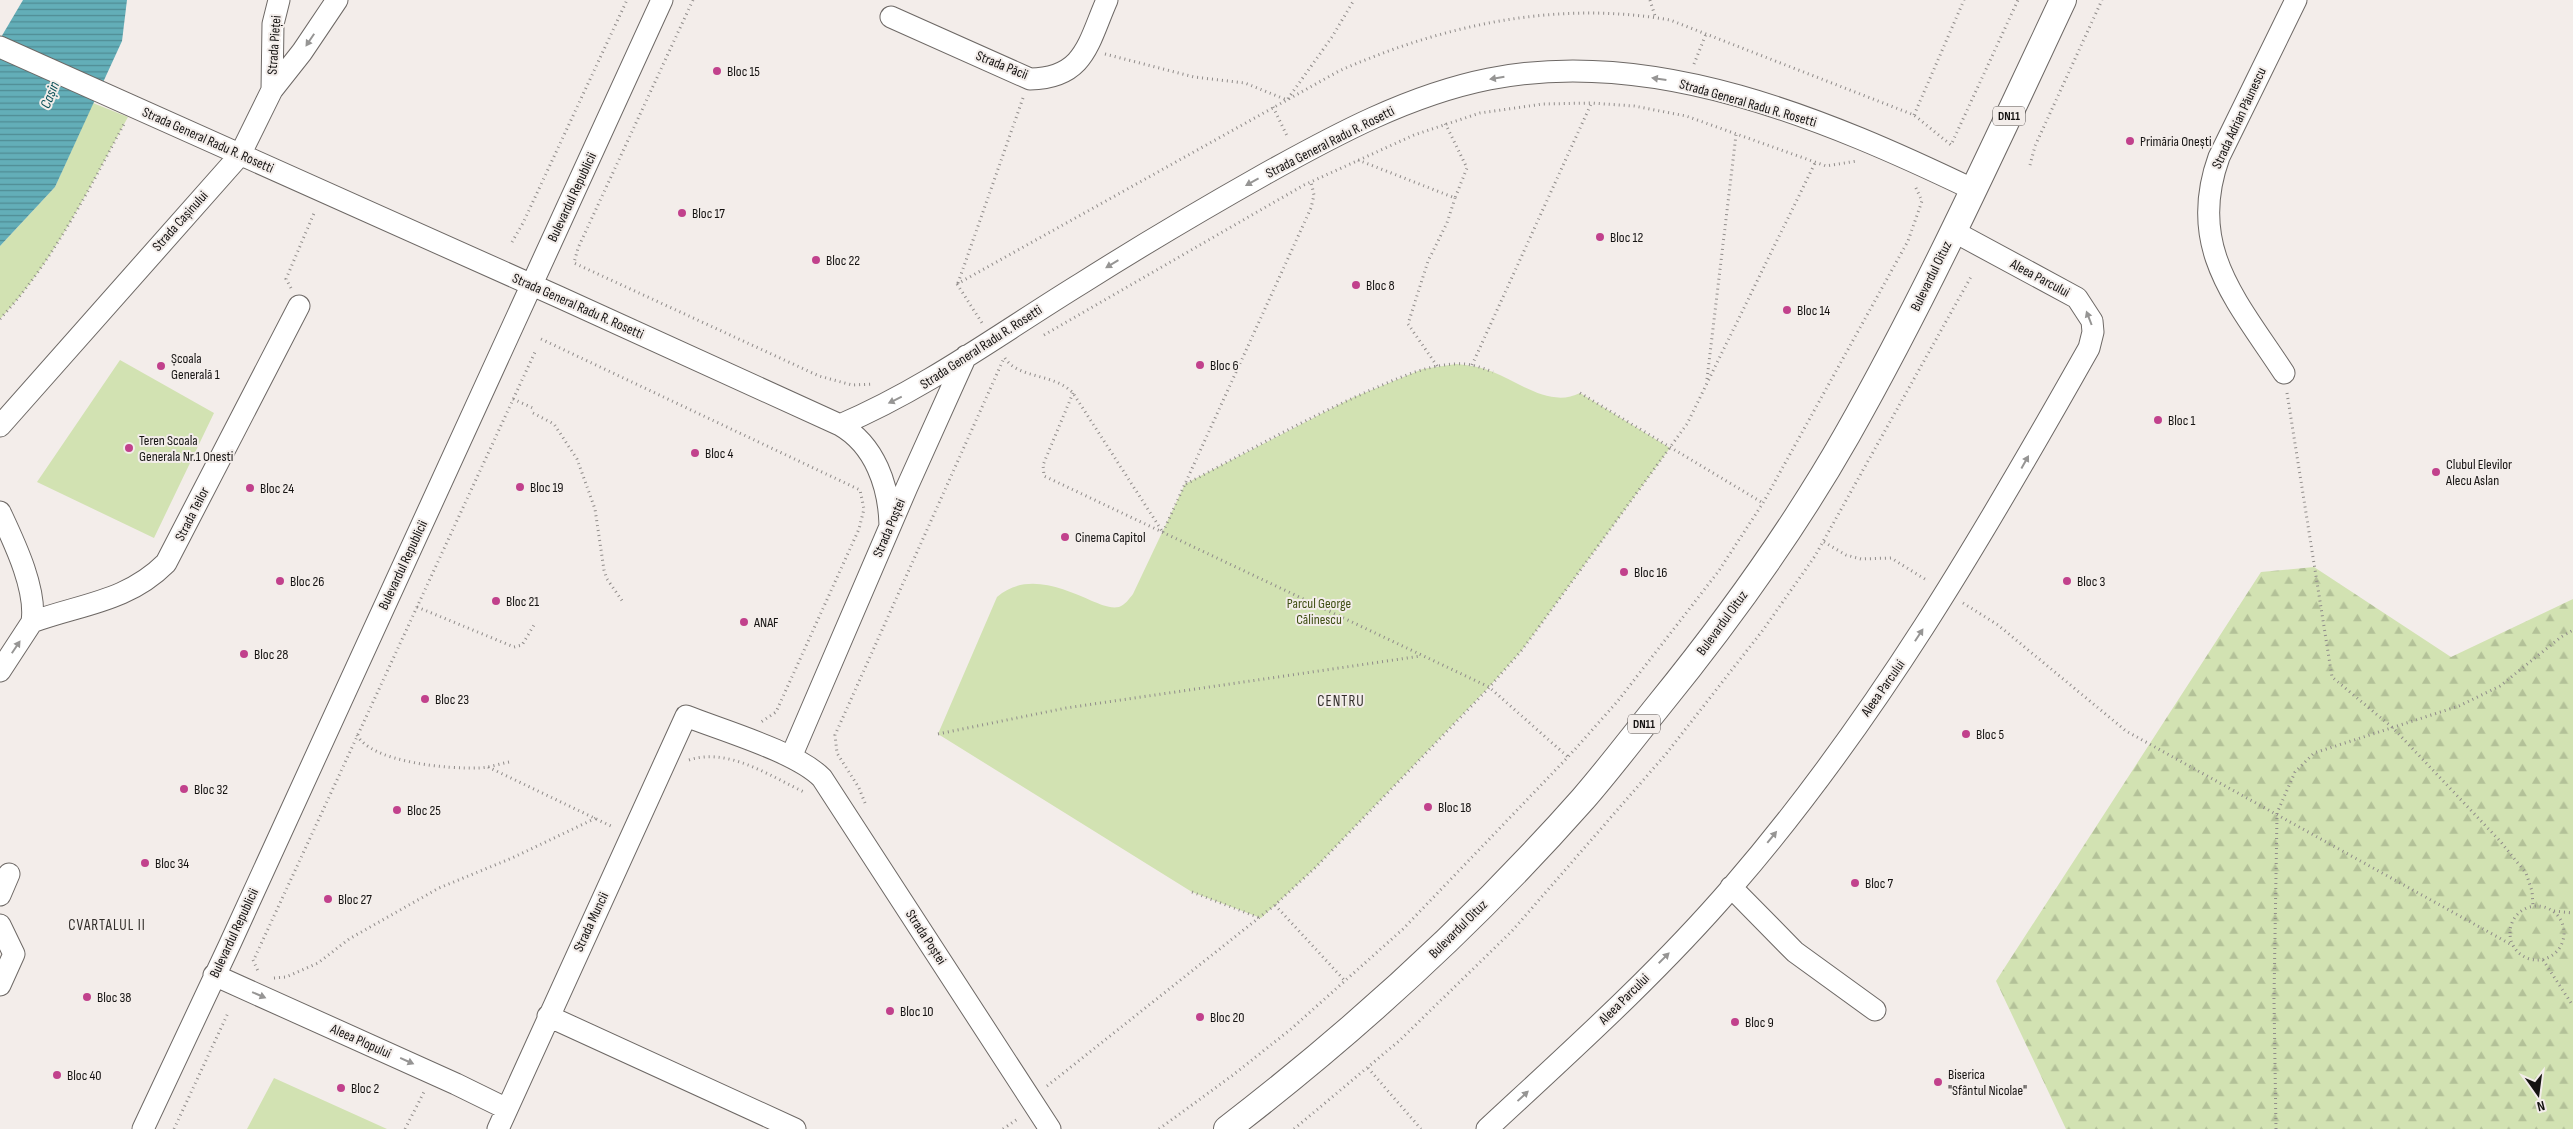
<svg xmlns="http://www.w3.org/2000/svg" width="2573" height="1129" viewBox="0 0 2573 1129" font-family="'Sofia Sans Condensed',sans-serif">
	<style>
		.green { fill: #d2e2b2 }
		.forest { fill: url(#forest-firs) }
		.water { fill: url(#water-rules) }
		.lines { fill: none; stroke-linecap: round; stroke-linejoin: round }
		.minor-casing { stroke: #6d6865; stroke-width: 23 }
		.major-casing { stroke: #6d6865; stroke-width: 28 }
		.path { stroke: #908c8a; stroke-width: 3; stroke-dasharray: 1 4; stroke-linecap: butt }
		.minor { stroke: #fff; stroke-width: 21 }
		.major { stroke: #fff; stroke-width: 26 }
		.oneway { fill: #969594 }
		.poi-dot { fill: #c1418c; stroke: #f3edea; stroke-width: 2 }
		.labels { text-anchor: middle; dominant-baseline: central; stroke-width: 4; stroke-linejoin: round; paint-order: stroke }
		.shield { fill: #f3edea; stroke: #585453; stroke-width: 1 }
		.shield-label { font-size: 12px; font-weight: bold; fill: #151312 }
		.street-label { font-size: 14px; fill: #151312; stroke: #f3edea }
		.poi-label { font-size: 14px; fill: #151312; stroke: #f3edea; text-anchor: start }
		.park-label { font-size: 14px; fill: #3f4e13; stroke: #f3edea }
		.water-label { font-size: 15px; font-style: italic; fill: #0b5058; stroke: #f3edea }
		.neighbourhood-label { font-size: 15px; letter-spacing: 1px; fill: #322e2b; stroke: #f3edea }
	</style>
	<defs>
		<pattern id="forest-firs" width="22" height="20" patternUnits="userSpaceOnUse" patternTransform="scale(1.25)"><rect width="22" height="20" fill="#d2e2b2"/><path d="M5 1l3.5 6h-7zM16 11l3.5 6h-7z" fill="#b3c198"/></pattern>
		<pattern id="water-rules" width="6" height="5" patternUnits="userSpaceOnUse" patternTransform="scale(1.25)"><rect width="6" height="5" fill="#63aeb8"/><path d="M0 2.5h6" fill="none" stroke="#508c94"/></pattern>
	</defs>
	<rect width="100%" height="100%" fill="#f3edea"/>
	<path class="green" d="M 93,103 L 128,117 C 90,186 54,262 0,319 L 0,246 L 55,187 Z
		M 120,360 L 214,413 L 154,538 L 37,482 Z
		M 1456,364 C 1469,365 1481,367 1493,372 C 1520,383 1551,408 1580,393 L 1670,448 L 1522,650 L 1489,687 L 1316,867 L 1261,918 L 1192,892 L 938,734 L 997,597 C 1026,572 1062,588 1092,601 C 1100,604 1110,609 1119,607 C 1125,605 1129,599 1133,594 L 1185,484 L 1352,398 L 1423,369 Z
		M 274,1078 L 387,1129 L 247,1129 Z"/>
	<path class="forest" d="M 2314,567 L 2451,657 L 2573,599 L 2573,1129 L 2066,1129 L 1996,981 L 2261,572 Z"/>
	<path class="water" d="M 23,0 L 127,0 L 122,41 L 55,187 L 0,246 L 0,39 Z"/>
	<g class="lines">
		<defs>
			<path id="minor" d="M 891,17 L 1030,79 C 1085,78 1088,43 1107,0
				M 0,47 L 559,297 L 840,425 C 875,445 889,486 890,525
				M 272,90 L 273,24 L 279,0
				M 2284,373 C 2237,301 2186,248 2219,157 L 2296,0
				M 840,425 C 927,388 1002,332 1082,283 C 1142,245 1203,209 1265,174 C 1335,135 1409,95 1489,79 C 1654,46 1828,120 1974,190
				M 0,426 L 240,155 L 272,90 L 302,52 L 337,0
				M 0,512 C 14,542 37,589 32,622 L 0,671
				M 32,622 C 81,604 127,602 166,563 L 299,306
				M 791,757 L 907,487 L 966,356
				M 1731,887 L 1795,952 L 1875,1010
				M 0,895 L 9,874
				M 0,925 L 14,954 L 0,985
				M 214,975 L 456,1084 L 507,1109
				M 548,1016 L 795,1129
				M 143,1129 L 229,946 L 662,0
				M 498,1129 L 686,716 C 721,730 797,752 822,778 L 1050,1129
				M 1487,1129 C 1571,1051 1657,974 1732,887 C 1874,723 1983,536 2089,348 L 2093,332 L 2092,321 L 2077,298 L 1953,231"/>
			<path id="major" d="M 1227,1129 C 1356,1030 1475,921 1583,799 C 1609,769 1634,736 1659,705 C 1728,620 1793,530 1847,435 C 1927,294 1994,147 2063,0"/>
		</defs>
		<use href="#minor" class="minor-casing"/>
		<use href="#major" class="major-casing"/>
		<path class="path" d="M 693,0 L 578,248 L 574,263 L 819,376 L 852,385 L 873,384
			M 1650,0 L 1655,16
			M 1105,54 L 1194,77 L 1245,83 L 1287,100 L 1332,37 L 1354,0
			M 1694,64 L 1706,34
			M 1273,107 L 1288,138
			M 1914,115 L 1964,0
			M 1358,160 L 1455,198 L 1467,168 L 1445,123
			M 2030,165 L 2035,146 L 2102,0
			M 512,242 L 523,223 L 627,0
			M 958,283 L 1023,98
			M 957,284 L 1339,71 C 1443,25 1557,0 1670,20 L 1914,115 L 1951,145 L 2018,0
			M 957,284 L 982,323
			M 291,288 L 286,279 L 315,211
			M 0,319 C 52,263 88,191 124,124
			M 1044,335 L 1304,185 L 1414,135 L 1480,113 L 1543,104 L 1591,103 L 1634,106 L 1686,116 L 1826,166 L 1857,161
			M 541,339 L 860,490 L 864,509 L 859,529 L 776,712 L 761,722
			M 1005,358 C 1018,379 1054,373 1073,393 L 1162,531
			M 1472,365 L 1591,104
			M 1437,366 L 1408,324 L 1428,261 L 1447,223 L 1455,198
			M 1707,379 L 1736,135
			M 1073,393 L 1043,465 L 1044,476 L 1489,687 L 1568,757
			M 1580,393 L 1763,503
			M 2287,393 L 2332,677 L 2393,728 L 2500,841 L 2526,873 L 2532,891 L 2533,906
			M 513,399 L 535,409
			M 533,413 L 554,424 L 577,459 L 595,509 L 604,570 L 607,579 L 623,602
			M 1186,484 C 1248,451 1309,417 1373,389 C 1399,378 1426,365 1456,364 C 1469,363 1480,367 1493,372
			M 1163,532 L 1311,208 L 1314,195 L 1311,182
			M 1824,542 L 1846,555 L 1861,559 L 1891,558 L 1928,581
			M 1963,603 L 1998,625 L 2126,731 L 2512,945
			M 417,607 L 514,647 L 522,645 L 534,625
			M 938,734 L 1066,708 L 1421,656
			M 357,735 C 372,763 450,769 478,768 C 488,768 499,764 509,762
			M 689,760 C 728,747 770,776 804,792
			M 488,767 L 613,827
			M 865,803 L 859,788 L 837,753 L 835,735 L 1004,358
			M 1192,892 L 1260,918
			M 1275,905 L 1346,982
			M2510 933a27 27 0 1 1 54 0a27 27 0 1 1-54 0Z
			M 2554,911 L 2573,913
			M 255,957 L 535,352
			M 253,960 L 258,971
			M 2543,960 L 2573,1006
			M 274,978 L 286,977 L 318,963 L 349,939 L 439,888 L 512,858 L 596,818
			M 1368,1068 L 1421,1129
			M 1047,1086 L 1275,905 L 1316,867 L 1486,691 L 1522,650 L 1687,424 L 1815,163
			M 174,1129 L 228,1013
			M 405,1129 L 424,1092
			M 1003,1129 L 1019,1118
			M 1159,1129 L 1233,1075 L 1291,1029 L 1403,929 L 1568,757 L 1617,702 L 1718,572 L 1763,503 L 1908,241 L 1922,201 L 1915,186
			M 1294,1129 L 1399,1041 L 1512,931 L 1666,754 L 1763,630 L 1815,556 L 1972,275
			M 2276,1129 L 2274,999 L 2277,813 L 2295,772 L 2314,753 L 2459,706 L 2500,686 L 2561,637 L 2573,630"/>
		<use href="#minor" class="minor"/>
		<use href="#major" class="major"/>
	</g>
	<defs><path id="oneway-solid" d="M-6-.8H1V-3.2L6.5 0L1 3.2V.8H-6Z" transform="scale(1.25)"/></defs>
	<g class="oneway">
		<use href="#oneway-solid" transform="translate(310 40) rotate(124)"/>
		<use href="#oneway-solid" transform="translate(1497 78) rotate(171)"/>
		<use href="#oneway-solid" transform="translate(1659 79) rotate(-172)"/>
		<use href="#oneway-solid" transform="translate(1252 182) rotate(151)"/>
		<use href="#oneway-solid" transform="translate(1112 264) rotate(149)"/>
		<use href="#oneway-solid" transform="translate(2089 318) rotate(-111)"/>
		<use href="#oneway-solid" transform="translate(895 400) rotate(154)"/>
		<use href="#oneway-solid" transform="translate(2025 462) rotate(-61)"/>
		<use href="#oneway-solid" transform="translate(1919 635) rotate(-57)"/>
		<use href="#oneway-solid" transform="translate(16 647) rotate(-56)"/>
		<use href="#oneway-solid" transform="translate(1772 837) rotate(-51)"/>
		<use href="#oneway-solid" transform="translate(1664 958) rotate(-45)"/>
		<use href="#oneway-solid" transform="translate(259 995) rotate(23)"/>
		<use href="#oneway-solid" transform="translate(407 1061) rotate(24)"/>
		<use href="#oneway-solid" transform="translate(1523 1096) rotate(-43)"/>
	</g>
	<g class="poi-dot">
		<circle cx="717" cy="71" r="5"/>
		<circle cx="2130" cy="141" r="5"/>
		<circle cx="682" cy="213" r="5"/>
		<circle cx="1600" cy="237" r="5"/>
		<circle cx="816" cy="260" r="5"/>
		<circle cx="1356" cy="285" r="5"/>
		<circle cx="1787" cy="310" r="5"/>
		<circle cx="1200" cy="365" r="5"/>
		<circle cx="161" cy="366" r="5"/>
		<circle cx="2158" cy="420" r="5"/>
		<circle cx="129" cy="448" r="5"/>
		<circle cx="695" cy="453" r="5"/>
		<circle cx="2436" cy="472" r="5"/>
		<circle cx="520" cy="487" r="5"/>
		<circle cx="250" cy="488" r="5"/>
		<circle cx="1065" cy="537" r="5"/>
		<circle cx="1624" cy="572" r="5"/>
		<circle cx="280" cy="581" r="5"/>
		<circle cx="2067" cy="581" r="5"/>
		<circle cx="496" cy="601" r="5"/>
		<circle cx="744" cy="622" r="5"/>
		<circle cx="244" cy="654" r="5"/>
		<circle cx="425" cy="699" r="5"/>
		<circle cx="1966" cy="734" r="5"/>
		<circle cx="184" cy="789" r="5"/>
		<circle cx="1428" cy="807" r="5"/>
		<circle cx="397" cy="810" r="5"/>
		<circle cx="145" cy="863" r="5"/>
		<circle cx="1855" cy="883" r="5"/>
		<circle cx="328" cy="899" r="5"/>
		<circle cx="87" cy="997" r="5"/>
		<circle cx="890" cy="1011" r="5"/>
		<circle cx="1200" cy="1017" r="5"/>
		<circle cx="1735" cy="1022" r="5"/>
		<circle cx="57" cy="1075" r="5"/>
		<circle cx="1938" cy="1082" r="5"/>
		<circle cx="341" cy="1088" r="5"/>
	</g>
	<g class="labels">
		<g class="shield">
			<rect x="1993" y="106.5" width="32" height="19" rx="4"/>
			<rect x="1628" y="714.5" width="32" height="19" rx="4"/>
		</g>
		<g class="shield-label">
			<text x="2009" y="116">DN11</text>
			<text x="1644" y="724">DN11</text>
		</g>
		<g class="street-label">
			<text transform="translate(274 45) rotate(-86)">Strada Pieței</text>
			<text transform="translate(1002 65) rotate(22)">Strada Păcii</text>
			<text transform="translate(1748 103) rotate(16)">Strada General Radu R. Rosetti</text>
			<text transform="translate(2239 118) rotate(-65)">Strada Adrian Păunescu</text>
			<text transform="translate(208 140) rotate(24)">Strada General Radu R. Rosetti</text>
			<text transform="translate(1330 142) rotate(-27)">Strada General Radu R. Rosetti</text>
			<text transform="translate(572 197) rotate(-65)">Bulevardul Republicii</text>
			<text transform="translate(180 221) rotate(-48)">Strada Cașinului</text>
			<text transform="translate(1931 276) rotate(-64)">Bulevardul Oituz</text>
			<text transform="translate(2040 278) rotate(28)">Aleea Parcului</text>
			<text transform="translate(578 306) rotate(24)">Strada General Radu R. Rosetti</text>
			<text transform="translate(981 347) rotate(-33)">Strada General Radu R. Rosetti</text>
			<text transform="translate(192 514) rotate(-63)">Strada Teilor</text>
			<text transform="translate(889 528) rotate(-67)">Strada Poștei</text>
			<text transform="translate(403 565) rotate(-65)">Bulevardul Republicii</text>
			<text transform="translate(1722 623) rotate(-54)">Bulevardul Oituz</text>
			<text transform="translate(1883 688) rotate(-55)">Aleea Parcului</text>
			<text transform="translate(591 922) rotate(-65)">Strada Muncii</text>
			<text transform="translate(1458 929) rotate(-45)">Bulevardul Oituz</text>
			<text transform="translate(234 933) rotate(-65)">Bulevardul Republicii</text>
			<text transform="translate(926 937) rotate(57)">Strada Poștei</text>
			<text transform="translate(1624 999) rotate(-45)">Aleea Parcului</text>
			<text transform="translate(361 1041) rotate(24)">Aleea Plopului</text>
		</g>
		<g class="poi-label">
			<text x="727" y="71">Bloc 15</text>
			<text x="2140" y="141">Primăria Onești</text>
			<text x="692" y="213">Bloc 17</text>
			<text x="1610" y="237">Bloc 12</text>
			<text x="826" y="260">Bloc 22</text>
			<text x="1366" y="285">Bloc 8</text>
			<text x="1797" y="310">Bloc 14</text>
			<text x="171" y="358">Școala<tspan x="171" dy="16">Generală 1</tspan></text>
			<text x="1210" y="365">Bloc 6</text>
			<text x="2168" y="420">Bloc 1</text>
			<text x="139" y="440">Teren Scoala<tspan x="139" dy="16">Generala Nr.1 Onesti</tspan></text>
			<text x="705" y="453">Bloc 4</text>
			<text x="2446" y="464">Clubul Elevilor<tspan x="2446" dy="16">Alecu Aslan</tspan></text>
			<text x="530" y="487">Bloc 19</text>
			<text x="260" y="488">Bloc 24</text>
			<text x="1075" y="537">Cinema Capitol</text>
			<text x="1634" y="572">Bloc 16</text>
			<text x="290" y="581">Bloc 26</text>
			<text x="2077" y="581">Bloc 3</text>
			<text x="506" y="601">Bloc 21</text>
			<text x="754" y="622">ANAF</text>
			<text x="254" y="654">Bloc 28</text>
			<text x="435" y="699">Bloc 23</text>
			<text x="1976" y="734">Bloc 5</text>
			<text x="194" y="789">Bloc 32</text>
			<text x="1438" y="807">Bloc 18</text>
			<text x="407" y="810">Bloc 25</text>
			<text x="155" y="863">Bloc 34</text>
			<text x="1865" y="883">Bloc 7</text>
			<text x="338" y="899">Bloc 27</text>
			<text x="97" y="997">Bloc 38</text>
			<text x="900" y="1011">Bloc 10</text>
			<text x="1210" y="1017">Bloc 20</text>
			<text x="1745" y="1022">Bloc 9</text>
			<text x="1948" y="1074">Biserica<tspan x="1948" dy="16">"Sfântul Nicolae"</tspan></text>
			<text x="67" y="1075">Bloc 40</text>
			<text x="351" y="1088">Bloc 2</text>
		</g>
		<g class="park-label">
			<text x="1319" y="603">Parcul George<tspan x="1319" dy="16">Călinescu</tspan></text>
		</g>
		<g class="water-label">
			<text transform="translate(50 95) rotate(-68)">Cașin</text>
		</g>
		<g class="neighbourhood-label">
			<text x="1341" y="701">CENTRU</text>
			<text x="107" y="925">CVARTALUL II</text>
		</g>
	</g>
	<g transform="translate(2538 1094) rotate(166)" stroke="#f3edea" stroke-width="4" paint-order="stroke">
	<path d="M0-4L9 19L0 12L-9 19Z" fill="#151312"/>
	<text y="-8" font-size="14" font-weight="bold" text-anchor="middle" fill="#151312">N</text>
	</g>
</svg>
